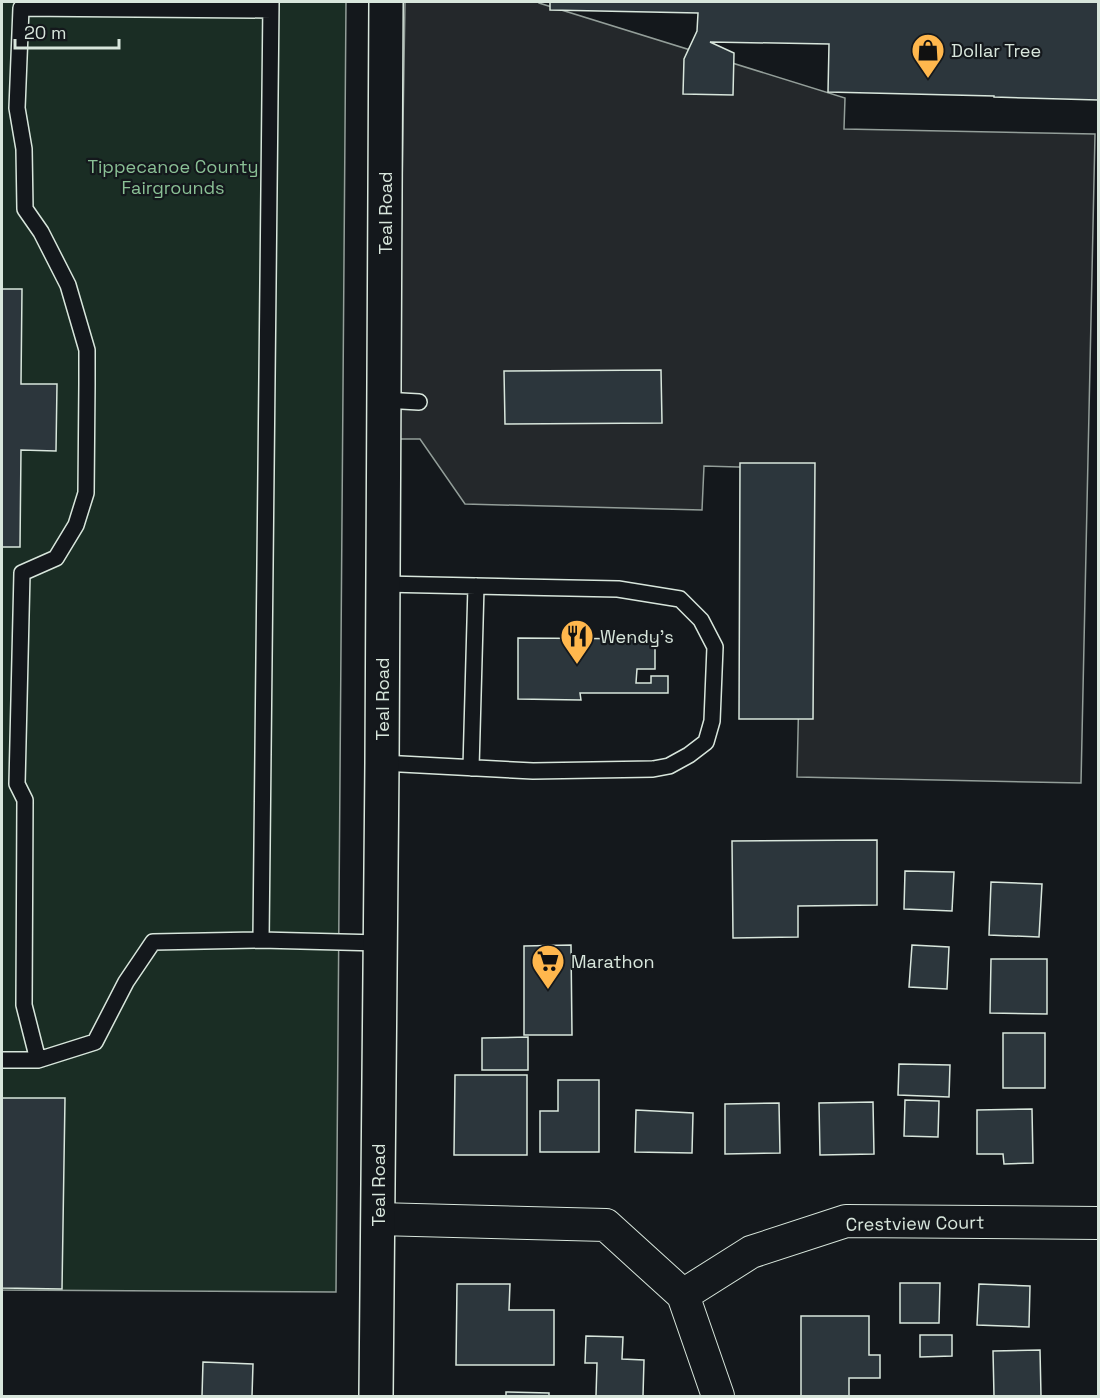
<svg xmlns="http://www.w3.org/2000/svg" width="1100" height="1398" viewBox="0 0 1100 1398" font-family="'Space Grotesk',sans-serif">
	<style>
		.green { fill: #1a2d24; stroke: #939e99; stroke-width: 1.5 }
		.parking { fill: #24282b; stroke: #939e99; stroke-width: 1.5 }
		.building { fill: #2c363c; stroke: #d8e6dc; stroke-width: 1.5 }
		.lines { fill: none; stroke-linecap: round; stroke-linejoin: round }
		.service-casing { stroke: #d8e6dc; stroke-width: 18 }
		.minor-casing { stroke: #d8e6dc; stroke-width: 34 }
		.primary-casing { stroke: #d8e6dc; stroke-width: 36 }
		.service { stroke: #14181c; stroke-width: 15 }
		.minor { stroke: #14181c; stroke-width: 32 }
		.primary { stroke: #14181c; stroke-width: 33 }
		.labels { text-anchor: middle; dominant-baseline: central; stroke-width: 4.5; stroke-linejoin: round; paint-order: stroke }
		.poi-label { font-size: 18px; fill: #d8e6dc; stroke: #14181c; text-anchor: start }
		.park-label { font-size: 18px; fill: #8ac095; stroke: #14181c }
		.street-label { font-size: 18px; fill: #d8e6dc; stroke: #14181c }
	</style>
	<rect width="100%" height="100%" fill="#14181c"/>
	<path class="green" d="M 2,2 L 346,2 L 336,1292 L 2,1290 Z"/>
	<path class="parking" d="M 405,2 L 538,2 L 539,3 L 845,98 L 844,129 L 1095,134 L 1081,783 L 797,777 L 804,469 L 704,466 L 702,510 L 465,504 L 420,439 L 398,439 Z"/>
	<path class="building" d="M 550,2 L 1098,2 L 1098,100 L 994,97 L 994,96 L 828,92 L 829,44 L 710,42 L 734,53 L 733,95 L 683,94 L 684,59 L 697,31 L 698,13 L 550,10 Z
		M 2,289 L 22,289 L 21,384 L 57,384 L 56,451 L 21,450 L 20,547 L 2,547 Z
		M 661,370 L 662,423 L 505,424 L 504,371 Z
		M 740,463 L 815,463 L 813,719 L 739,719 Z
		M 518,638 L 655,639 L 655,669 L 637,669 L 636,683 L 651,683 L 651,676 L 668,676 L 668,693 L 580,693 L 581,700 L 518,699 Z
		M 877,840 L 877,905 L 798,906 L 798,937 L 733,938 L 732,841 Z
		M 905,871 L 954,872 L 952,911 L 904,909 Z
		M 991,882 L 1042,884 L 1039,937 L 989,935 Z
		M 571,945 L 572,1035 L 524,1035 L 524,946 Z
		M 912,945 L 949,947 L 947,989 L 909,987 Z
		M 991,959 L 1047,959 L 1047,1014 L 990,1013 Z
		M 1003,1033 L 1045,1033 L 1045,1088 L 1003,1088 Z
		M 528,1037 L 528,1070 L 482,1070 L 482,1038 Z
		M 899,1064 L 950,1065 L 949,1097 L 898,1095 Z
		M 455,1075 L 527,1075 L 527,1155 L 454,1155 Z
		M 558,1080 L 599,1080 L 599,1152 L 540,1152 L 540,1111 L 558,1111 Z
		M 2,1098 L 65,1098 L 62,1289 L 2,1288 Z
		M 905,1100 L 939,1101 L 938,1137 L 904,1136 Z
		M 873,1102 L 874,1154 L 820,1155 L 819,1103 Z
		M 779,1103 L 780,1153 L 725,1154 L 725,1104 Z
		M 1032,1109 L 1033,1163 L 1004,1164 L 1003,1154 L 977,1154 L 977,1110 Z
		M 636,1110 L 693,1113 L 692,1153 L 635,1152 Z
		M 900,1283 L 940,1283 L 939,1323 L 900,1323 Z
		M 457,1284 L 510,1284 L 509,1310 L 554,1310 L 554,1365 L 456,1365 Z
		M 979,1284 L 1030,1286 L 1029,1327 L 977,1325 Z
		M 801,1316 L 869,1316 L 869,1355 L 880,1355 L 880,1378 L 849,1378 L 849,1396 L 801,1396 Z
		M 920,1335 L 952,1335 L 952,1356 L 920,1357 Z
		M 586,1336 L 623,1337 L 622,1359 L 644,1360 L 643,1396 L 596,1396 L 597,1363 L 585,1363 Z
		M 1040,1350 L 1041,1396 L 994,1396 L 993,1351 Z
		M 203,1362 L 253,1364 L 252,1396 L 202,1396 Z
		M 506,1392 L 549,1393 L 549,1396 L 506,1396 Z"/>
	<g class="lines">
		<defs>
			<path id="service" d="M 384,400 L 419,402
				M 382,763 L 533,771 L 653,769 L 669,766 L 689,755 L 706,742 L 712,721 L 715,647 L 701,620 L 680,599 L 618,589 L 383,584
				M 471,768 L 476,586
				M 261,940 L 271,2
				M 2,1060 L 38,1060 L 95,1042 L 126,982 L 153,942 L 261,940 L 380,943
				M 38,1060 L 24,1005 L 25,800 L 17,784 L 22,573 L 56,558 L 76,525 L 86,493 L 87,384 L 87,350 L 68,285 L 41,232 L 25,209 L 24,149 L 17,108 L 21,8 L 271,10"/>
			<path id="minor" d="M 378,1219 L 606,1225 L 683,1295 L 751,1252 L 846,1221 L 1098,1223
				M 683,1295 L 718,1396"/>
			<path id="primary" d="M 376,1396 L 382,763 L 386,2"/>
		</defs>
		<use href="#service" class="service-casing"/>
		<use href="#minor" class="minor-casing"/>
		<use href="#primary" class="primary-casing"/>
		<use href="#service" class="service"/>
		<use href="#minor" class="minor"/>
		<use href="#primary" class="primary"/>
	</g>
	<defs>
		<symbol id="shop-pin" viewBox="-11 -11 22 30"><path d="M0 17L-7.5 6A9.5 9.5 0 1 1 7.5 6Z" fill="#ffb74d" stroke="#14181c"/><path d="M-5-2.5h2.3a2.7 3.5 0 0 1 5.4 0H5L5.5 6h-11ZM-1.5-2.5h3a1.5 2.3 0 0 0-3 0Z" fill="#111"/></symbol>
		<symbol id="restaurant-pin" viewBox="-11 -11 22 30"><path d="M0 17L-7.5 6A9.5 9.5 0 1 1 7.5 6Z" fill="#ffb74d" stroke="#14181c"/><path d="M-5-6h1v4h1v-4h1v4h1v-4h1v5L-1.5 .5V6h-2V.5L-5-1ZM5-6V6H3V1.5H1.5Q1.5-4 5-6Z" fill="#111"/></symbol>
		<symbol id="supermarket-pin" viewBox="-11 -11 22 30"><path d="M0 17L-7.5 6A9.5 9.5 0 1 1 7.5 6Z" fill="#ffb74d" stroke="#14181c"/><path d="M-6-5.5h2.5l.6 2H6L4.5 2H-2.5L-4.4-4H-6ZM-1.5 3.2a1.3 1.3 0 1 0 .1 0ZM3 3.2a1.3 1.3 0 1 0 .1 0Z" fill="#111"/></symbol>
	</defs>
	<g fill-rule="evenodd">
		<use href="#shop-pin" x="909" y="31" width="38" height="52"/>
		<use href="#restaurant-pin" x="558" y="617" width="38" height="52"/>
		<use href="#supermarket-pin" x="529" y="942" width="38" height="52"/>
	</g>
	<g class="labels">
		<g class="poi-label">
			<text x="951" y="50">Dollar Tree</text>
			<text x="600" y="636">Wendy's</text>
			<text x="571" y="961">Marathon</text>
		</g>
		<g class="park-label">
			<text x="173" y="166">Tippecanoe County<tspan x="173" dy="21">Fairgrounds</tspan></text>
		</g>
		<g class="street-label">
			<text transform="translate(385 213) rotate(-90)">Teal Road</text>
			<text transform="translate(382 699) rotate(-90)">Teal Road</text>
			<text transform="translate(378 1185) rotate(-90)">Teal Road</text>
			<text transform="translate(915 1223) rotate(-1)">Crestview Court</text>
		</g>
	</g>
	<rect width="1100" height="1398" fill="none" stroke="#d8e6dc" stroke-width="6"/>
	<path d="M15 39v9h104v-9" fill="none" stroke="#d8e6dc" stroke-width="3"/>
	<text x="24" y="39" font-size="18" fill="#d8e6dc" stroke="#14181c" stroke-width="4.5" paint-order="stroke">20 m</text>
</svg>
